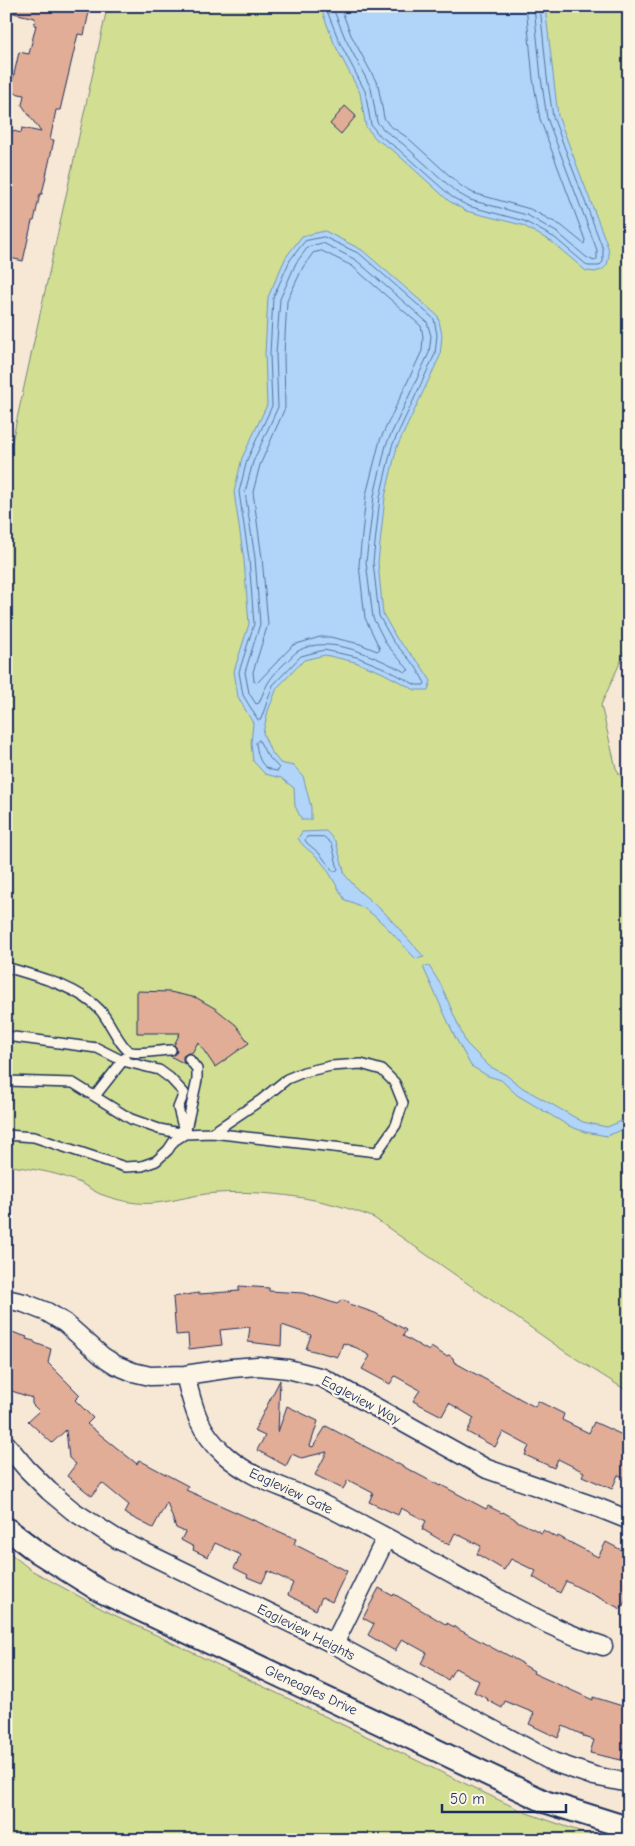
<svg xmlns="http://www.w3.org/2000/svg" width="635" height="1846" viewBox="0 0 635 1846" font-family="'Comic Neue',sans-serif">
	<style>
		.green { fill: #d2df92; stroke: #768778 }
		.water { fill: #b0d5f9; stroke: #7493bb }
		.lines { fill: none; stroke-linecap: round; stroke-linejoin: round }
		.shore { stroke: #57719c; stroke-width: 1 }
		.building { fill: #e2ad97; stroke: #1b2f5e }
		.service-casing { stroke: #1b2f5e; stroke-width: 12 }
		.minor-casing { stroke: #1b2f5e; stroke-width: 21 }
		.tertiary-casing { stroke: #1b2f5e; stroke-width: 25 }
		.service { stroke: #fcf5e5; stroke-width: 9 }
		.minor { stroke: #fcf5e5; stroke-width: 18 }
		.tertiary { stroke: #fcf5e5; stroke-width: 21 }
		.labels { text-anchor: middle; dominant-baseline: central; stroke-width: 5; stroke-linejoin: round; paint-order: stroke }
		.street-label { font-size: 14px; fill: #1b2f5e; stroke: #fcf5e5 }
	</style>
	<rect width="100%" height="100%" fill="#f7e7d5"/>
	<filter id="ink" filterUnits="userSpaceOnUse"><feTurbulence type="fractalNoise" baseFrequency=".02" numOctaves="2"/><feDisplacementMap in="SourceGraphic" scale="10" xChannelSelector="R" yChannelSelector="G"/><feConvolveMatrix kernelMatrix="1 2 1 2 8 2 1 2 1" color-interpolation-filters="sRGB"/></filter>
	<g filter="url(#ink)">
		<path class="green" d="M 110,6 L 629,6 L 629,643 L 601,705 L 616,768 L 629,791 L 629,1392 L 567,1353 L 374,1218 C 327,1198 267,1190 217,1193 C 190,1194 164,1206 137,1203 C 125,1202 111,1198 100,1194 C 91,1190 83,1183 73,1180 C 52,1171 29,1169 6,1165 L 6,469 L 106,13 Z
			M 6,1550 L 31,1570 L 104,1610 L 524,1812 L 605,1840 L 6,1840 Z"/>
		<path class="water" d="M 320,6 L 545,6 L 558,116 L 608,247 L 609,256 L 607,265 L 602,270 L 595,272 L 586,271 L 552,242 L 522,225 L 466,211 L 449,201 L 395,152 L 376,139 L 366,127 L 360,93 L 334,43 Z
			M 325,231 L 362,250 L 438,316 L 442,335 L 440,356 L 397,447 L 385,497 L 378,563 L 383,614 L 397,639 L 420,664 L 431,681 L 428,690 L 415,690 L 381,672 L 355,662 L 325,655 L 304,660 L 277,688 L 268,711 L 263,733 L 270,750 L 280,763 L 294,766 L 303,776 L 311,807 L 311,820 L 302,820 L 295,806 L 294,788 L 281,778 L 265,774 L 253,761 L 251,743 L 253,723 L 238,697 L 234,671 L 249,624 L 244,560 L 234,492 L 242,458 L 267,405 L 265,354 L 268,297 L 286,257 L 302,236 Z
			M 326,831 L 336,842 L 345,875 L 358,890 L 385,913 L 424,957 L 416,959 C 395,938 375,908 345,900 C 336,886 329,869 317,857 C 309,850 303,847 298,838 L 302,832 Z
			M 429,966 L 441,985 L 466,1043 L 489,1066 L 506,1075 L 523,1088 L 583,1122 L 607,1127 L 629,1118 L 629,1127 L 607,1136 L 585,1132 L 569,1126 L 517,1095 L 501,1080 L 488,1076 L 471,1066 L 455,1037 L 423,967 Z"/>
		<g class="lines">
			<path class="shore" d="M 325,6 L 339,41 L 365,91 L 371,125 L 379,135 L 398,149 L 452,197 L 468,206 L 524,221 L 555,238 L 588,266 L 599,266 L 603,262 L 603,249 L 553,117 L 547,77 L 540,6
				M 332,6 L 345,38 L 371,88 L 377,122 L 384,130 L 403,144 L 456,192 L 470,200 L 527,215 L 558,233 L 586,257 L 594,261 L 597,259 L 597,250 L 547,118 L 541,78 L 534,6
				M 340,6 L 351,35 L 378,85 L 384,118 L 389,125 L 408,138 L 461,186 L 473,193 L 530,209 L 562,226 L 584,244 L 585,240 L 540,119 L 533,79 L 526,6
				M 324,237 L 360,254 L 434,319 L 437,335 L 435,354 L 392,446 L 380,497 L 373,562 L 379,616 L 393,641 L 416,667 L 425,683 L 424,685 L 416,685 L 384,668 L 357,657 L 324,650 L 301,656 L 273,685 L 261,719 L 258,720 L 243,695 L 239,672 L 254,624 L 249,559 L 239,492 L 247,460 L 272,406 L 270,354 L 273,298 L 290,260 L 305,241 Z
				M 323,243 L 356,260 L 427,322 L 431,336 L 429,353 L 386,445 L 374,496 L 366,562 L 373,618 L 387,645 L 409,670 L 405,672 C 378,658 328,633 298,651 C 293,654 289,660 284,664 C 269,679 267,683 259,703 L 256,704 L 249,693 L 245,672 L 260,624 L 255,558 L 245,492 L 253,462 L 278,407 L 276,354 L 280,299 L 296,263 L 308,247 Z
				M 322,251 L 352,266 L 421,326 L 423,336 L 422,351 L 380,440 L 366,495 L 359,565 L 365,618 L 380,649 L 377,651 L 360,644 L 330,637 L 320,637 L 293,645 L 257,683 L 254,681 L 253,672 L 268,624 L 262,558 L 253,492 L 260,465 L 285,408 L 284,354 L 287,301 L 303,267 L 313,253 Z
				M 259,740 L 266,754 L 279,768 L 278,771 C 261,770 258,758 256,743 Z
				M 324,837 L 332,844 L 338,869 L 336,871 L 333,871 L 320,854 L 307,843 L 305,840 L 307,837 Z"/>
		</g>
		<path class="building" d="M 9,6 L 84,6 L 83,11 L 89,12 L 84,35 L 78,34 L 60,110 L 56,110 L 50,140 L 54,140 L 42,194 L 40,194 L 34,221 L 32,221 L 23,261 L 6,257 L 6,129 L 21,133 L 22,128 L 41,132 L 22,105 L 24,95 L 10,92 L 19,52 L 29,54 L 36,25 L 34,25 L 35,18 L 9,12 Z
			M 345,106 L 356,116 L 341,134 L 330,124 Z
			M 137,991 L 170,992 L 197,998 L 216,1009 L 236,1025 L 249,1043 L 215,1067 L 198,1042 L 192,1053 L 188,1053 L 183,1056 L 183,1060 L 185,1064 L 170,1056 L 177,1052 L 176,1047 L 174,1045 L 180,1033 L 137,1033 Z
			M 239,1286 L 269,1288 L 269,1291 L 303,1293 L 337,1304 L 342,1300 L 349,1302 L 349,1304 L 375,1313 L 406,1330 L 403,1336 L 429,1351 L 431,1347 L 446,1356 L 449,1355 L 453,1358 L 454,1362 L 535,1407 L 538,1401 L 564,1414 L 562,1420 L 589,1433 L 594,1422 L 629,1438 L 629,1479 L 618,1475 L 612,1489 L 582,1476 L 584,1472 L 558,1459 L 554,1468 L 525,1455 L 529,1446 L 503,1432 L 495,1447 L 467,1432 L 474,1418 L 449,1403 L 442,1416 L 413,1401 L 420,1390 L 395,1376 L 390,1384 L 362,1369 L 370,1356 L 357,1348 L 343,1343 L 338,1357 L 306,1349 L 311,1335 L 282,1325 L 281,1346 L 248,1342 L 250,1327 L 220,1330 L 222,1345 L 189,1349 L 188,1334 L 176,1335 L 173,1297 L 198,1293 L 200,1294 L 239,1291 Z
			M 6,1330 L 27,1337 L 26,1339 L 34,1341 L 35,1343 L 51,1349 L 48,1363 L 80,1395 L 75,1400 L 93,1418 L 87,1424 L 137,1464 L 139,1460 L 188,1486 L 186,1490 L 296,1539 L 294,1544 L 347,1571 L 332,1602 L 322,1597 L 316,1610 L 288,1595 L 293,1583 L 268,1571 L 262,1583 L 247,1577 L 248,1575 L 234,1568 L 241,1555 L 215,1543 L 208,1557 L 193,1550 L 194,1547 L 181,1540 L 185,1532 L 176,1528 L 167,1502 L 153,1528 L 124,1513 L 129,1505 L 102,1483 L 92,1496 L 67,1476 L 76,1464 L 69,1458 L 66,1430 L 52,1443 L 28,1421 L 39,1411 L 32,1404 L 32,1398 L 6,1389 Z
			M 280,1380 L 278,1432 L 287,1406 L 318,1421 L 310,1446 L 313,1447 L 326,1426 L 440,1486 L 441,1485 L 486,1509 L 488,1506 L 502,1513 L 503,1512 L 515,1519 L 515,1520 L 542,1533 L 543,1530 L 557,1538 L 558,1536 L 598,1557 L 606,1542 L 629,1554 L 629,1594 L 621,1609 L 566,1581 L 560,1593 L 533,1577 L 536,1571 L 511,1559 L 504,1570 L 477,1554 L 481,1546 L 455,1533 L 449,1545 L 422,1529 L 426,1521 L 401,1508 L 398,1515 L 369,1502 L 373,1493 L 348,1480 L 343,1489 L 315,1475 L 327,1452 L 301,1458 L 292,1454 L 286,1466 L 257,1450 L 265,1436 L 254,1431 Z
			M 379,1588 L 393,1596 L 394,1594 L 447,1625 L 447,1623 L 500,1652 L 500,1651 L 522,1663 L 522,1664 L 534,1671 L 533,1673 L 593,1700 L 593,1697 L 629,1708 L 629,1745 L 626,1744 L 621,1760 L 590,1753 L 594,1740 L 584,1737 L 583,1735 L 563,1726 L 558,1738 L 529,1724 L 534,1713 L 505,1701 L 502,1708 L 487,1700 L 488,1699 L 474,1692 L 479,1681 L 455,1668 L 448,1680 L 434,1672 L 435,1671 L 421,1663 L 427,1653 L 402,1639 L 395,1651 L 368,1635 L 374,1624 L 363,1618 Z"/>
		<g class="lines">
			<defs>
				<path id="service" d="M 6,967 C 38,977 77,986 100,1010 C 109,1020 120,1046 129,1051 C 135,1055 163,1050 171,1050
					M 6,1036 L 97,1048 L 123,1061 L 159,1070 L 170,1078 L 184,1093 L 178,1108 L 184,1131
					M 6,1081 L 73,1083 L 131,1119 L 159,1129 L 185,1134 L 212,1133 L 377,1152 L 396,1125 L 403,1103 L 395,1083 L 382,1070 L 361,1064 L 331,1066 L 304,1072 L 287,1079 L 261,1100 L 212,1133
					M 95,1096 L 125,1058
					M 6,1135 L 34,1137 L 125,1167 L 142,1166 L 156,1161 L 168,1150 L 174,1141 L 185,1134 L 197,1080 L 197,1069 L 189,1059"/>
				<path id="minor" d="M 6,1299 L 24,1303 L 47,1312 L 65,1323 L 102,1356 L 116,1365 L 133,1372 L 150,1376 L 185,1375 L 232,1368 L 258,1366 L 288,1369 L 323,1378 L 487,1469 L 599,1508 L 629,1520
					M 185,1375 C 194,1410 198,1430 225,1455 C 255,1482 291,1488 326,1506 C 380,1533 433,1563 486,1592 C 524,1612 561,1633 603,1646
					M 6,1444 L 26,1468 L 49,1491 L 73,1511 L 117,1539 L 334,1644 L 553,1762 L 594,1776 L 629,1783
					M 334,1644 L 386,1538"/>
				<path id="tertiary" d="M 6,1528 L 36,1551 L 100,1591 L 546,1802 L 629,1828"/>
			</defs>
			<use href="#service" class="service-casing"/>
			<use href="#minor" class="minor-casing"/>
			<use href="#tertiary" class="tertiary-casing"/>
			<use href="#service" class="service"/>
			<use href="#minor" class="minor"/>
			<use href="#tertiary" class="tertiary"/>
		</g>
	</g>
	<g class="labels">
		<g class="street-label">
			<text transform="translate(361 1400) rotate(28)">Eagleview Way</text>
			<text transform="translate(291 1491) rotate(25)">Eagleview Gate</text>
			<text transform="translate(306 1632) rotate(27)">Eagleview Heights</text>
			<text transform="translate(311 1690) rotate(25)">Gleneagles Drive</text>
		</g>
	</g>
	<rect width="635" height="1846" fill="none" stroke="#fcf5e5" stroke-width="25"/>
	<rect x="12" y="12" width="610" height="1821" fill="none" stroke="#1b2f5e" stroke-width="2" filter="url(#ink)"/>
	<path d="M442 1804v8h124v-8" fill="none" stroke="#1b2f5e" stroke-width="2.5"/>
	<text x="450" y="1804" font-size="15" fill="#1b2f5e" stroke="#fcf5e5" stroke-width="4" paint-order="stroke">50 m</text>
</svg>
